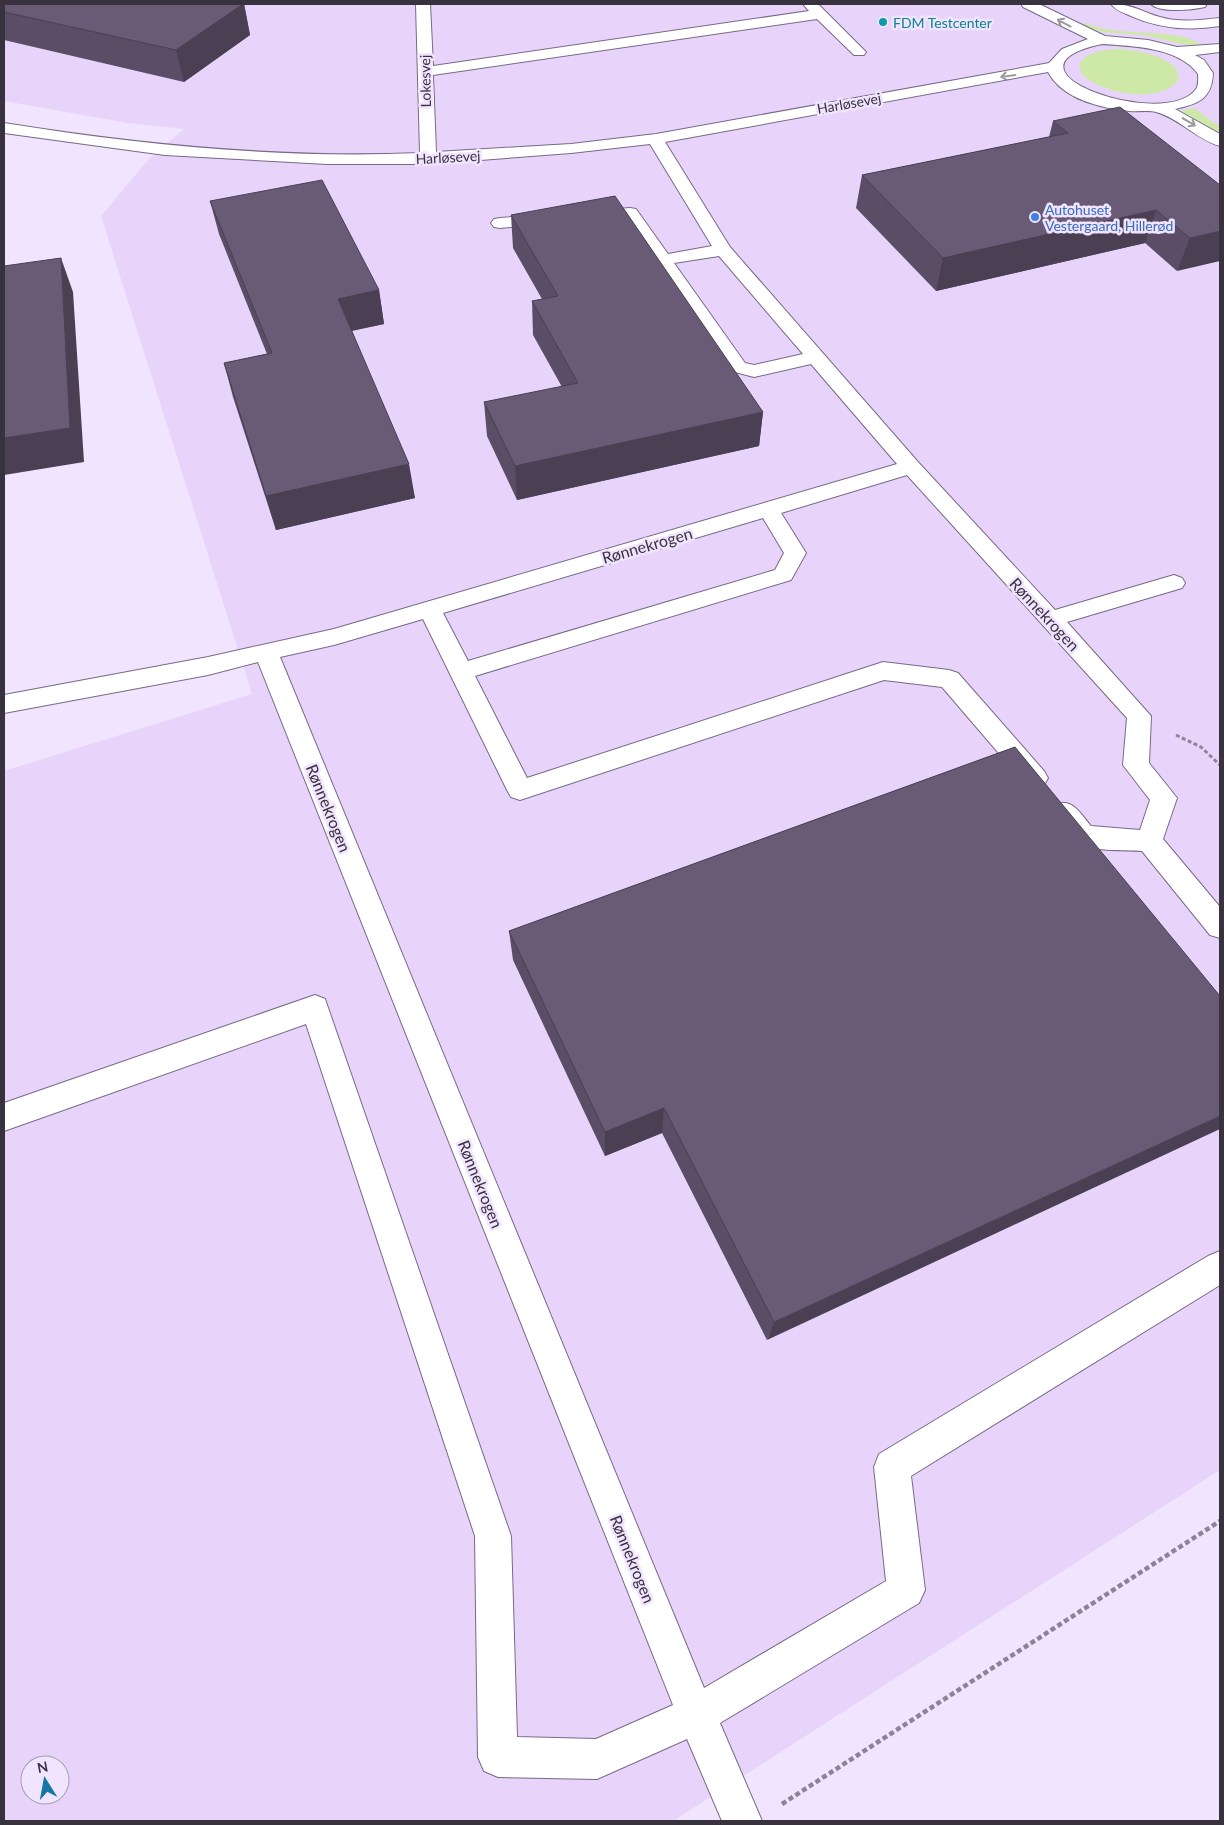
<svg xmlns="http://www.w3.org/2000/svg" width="1224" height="1825" viewBox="0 0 1224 1825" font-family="Lato,sans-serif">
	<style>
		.built { fill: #e8d4fb; fill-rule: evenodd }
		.green { fill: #cee8a7 }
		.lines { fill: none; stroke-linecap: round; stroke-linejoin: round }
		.minor-casing { stroke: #786986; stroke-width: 2 }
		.path-far1 { stroke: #8c8395; stroke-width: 3; stroke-dasharray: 4 2.5; stroke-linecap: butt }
		.path { stroke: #8c8395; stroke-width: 4.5; stroke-dasharray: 5 3; stroke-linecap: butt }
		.minor { fill: #fff; fill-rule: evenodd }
		.wall { fill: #5a4d65 }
		.shaded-wall { fill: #4a3f53 }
		.building { fill: #695a76; stroke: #4a3f53 }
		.oneway { stroke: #9c989e }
		.culture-dot { fill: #0f9aa8; stroke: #f1e4fe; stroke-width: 2 }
		.shop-dot { fill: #3f7fe0; stroke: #f1e4fe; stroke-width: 2 }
		.labels { text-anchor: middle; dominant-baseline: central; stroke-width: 5; stroke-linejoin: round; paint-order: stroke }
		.far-culture-label { font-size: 14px; fill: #0d838f; stroke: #f1e4fe; text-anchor: start }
		.far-street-label { font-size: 14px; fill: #38323e; stroke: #f1e4fe }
		.far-shop-label { font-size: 14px; fill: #366cbe; stroke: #f1e4fe; text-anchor: start }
		.street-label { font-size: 16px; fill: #38323e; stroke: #f1e4fe }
	</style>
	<rect width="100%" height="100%" fill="#f1e4fe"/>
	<path class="built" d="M 4,4 L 1220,4 L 1220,1470 L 673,1821 L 4,1821 L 4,771 L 252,694 L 101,216 L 148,160 L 184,129 L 128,123 L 4,101 ZM 30,1765 L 60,1765 L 60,1795 L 30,1795 Z"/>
	<path class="green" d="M 1086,23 C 1117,38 1174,27 1201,44 C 1182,47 1165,39 1147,36 C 1127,32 1100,36 1082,24 Z
		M 1118,49 C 1139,50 1160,54 1176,68 L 1179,80 C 1159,105 1102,94 1082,74 L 1079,65 C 1086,51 1104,50 1118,49 Z
		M 1194,108 L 1220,127 L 1220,134 L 1180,111 Z"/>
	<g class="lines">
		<defs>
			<path id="minor" d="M 416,4 L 430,4 L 433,66 L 809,11 L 803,4 L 818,4 L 866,52 L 864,55 L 854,55 L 817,19 L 433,75 L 436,152 L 571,144 L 656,134 L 1044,64 L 1049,63 L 1062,49 L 1088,39 L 1023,7 L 1021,4 L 1039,4 L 1105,36 L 1148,40 L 1177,47 L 1220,44 L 1220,52 L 1195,55 L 1204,60 L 1213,73 C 1212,99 1198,104 1175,109 L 1220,134 L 1220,146 C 1197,140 1179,118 1156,112 C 1148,110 1137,112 1129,111 C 1101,108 1062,99 1048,72 L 665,142 L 730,247 L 918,462 L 1055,610 L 1174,575 L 1182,578 L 1185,583 L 1182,588 L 1067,622 L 1151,716 L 1149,763 L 1177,798 L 1163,839 L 1220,907 L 1220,938 L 1210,935 L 1142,851 C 1127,850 1085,851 1074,843 C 1065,836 1055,821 1050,811 L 1054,804 C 1073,798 1080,813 1091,826 L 1140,830 L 1150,800 L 1123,765 L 1127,718 L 907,475 L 781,513 L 806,553 L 791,580 L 475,676 L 527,778 L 883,662 L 949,670 L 958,673 L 1044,771 L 1048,778 L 1044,785 L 1035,788 L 1026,785 L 942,687 L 884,680 L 520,800 L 511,797 L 507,790 L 423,619 L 334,645 L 280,657 L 704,1688 L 886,1581 L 874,1467 L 879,1454 L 1208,1256 L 1220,1251 L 1220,1285 L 911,1476 L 925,1590 L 919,1603 L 720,1723 L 762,1821 L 722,1821 L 687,1739 L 597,1779 L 498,1777 L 484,1771 L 478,1757 L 475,1536 L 306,1024 L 4,1131 L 4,1103 L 315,995 L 325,999 L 511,1536 L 517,1737 L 596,1739 L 673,1705 L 258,662 L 208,675 L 4,713 L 4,695 L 208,657 L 334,629 L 897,464 L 811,364 L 754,377 L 731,371 L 625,219 L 583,220 L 580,216 L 583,212 L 630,208 L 636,209 L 668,254 L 712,246 L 650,144 L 571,153 L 428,164 L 327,164 L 165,155 L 4,133 L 4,123 C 141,145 280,159 420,153 ZM 1102,44 C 1132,46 1179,47 1198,74 C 1198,78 1199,85 1196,89 C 1165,132 986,69 1102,44 ZM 719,256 L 803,354 L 754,365 L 745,363 L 674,263 ZM 763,518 L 784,553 L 775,570 L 468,661 L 443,613 Z
				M 1111,4 C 1130,3 1142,12 1160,17 C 1180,23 1200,20 1220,18 L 1220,26 C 1189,31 1160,29 1131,16 C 1124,13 1115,10 1111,4 Z
				M 1151,4 L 1207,4 L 1205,7 C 1193,10 1159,13 1151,4 Z
				M 548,214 L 554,215 L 557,219 L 554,223 L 500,228 L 494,227 L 491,223 L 494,219 L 500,218 Z"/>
		</defs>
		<use href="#minor" class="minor-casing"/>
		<path class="path-far1" d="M 1176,735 L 1201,747 L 1220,765"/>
		<path class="path" d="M 782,1804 L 1220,1521"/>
		<use href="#minor" class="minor"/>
	</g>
	<path class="wall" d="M 4,4 L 244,4 L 250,35 L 184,82 L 4,40 Z
		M 1053,121 L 1220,185 L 1177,271 L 1145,243 L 936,291 L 856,208 L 862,175 L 1049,137 Z
		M 210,201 L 379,290 L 384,324 L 352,331 L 415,498 L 276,530 L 233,397 L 224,363 L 267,354 L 219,234 Z
		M 511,215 L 763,412 L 759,446 L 517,500 L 487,436 L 484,402 L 562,387 L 533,335 L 532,301 L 542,299 L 513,248 Z
		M 1015,747 L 767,1340 L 662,1133 L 605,1156 L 513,960 L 509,931 Z"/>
	<path class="shaded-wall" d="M 243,4 L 244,4 L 250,35 L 184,82 L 176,50 Z
		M 1156,210 L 1145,243 L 936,291 L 943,258 Z
		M 1220,231 L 1220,261 L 1177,271 L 1190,238 Z
		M 61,258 L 73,292 L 84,462 L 4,475 L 4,438 Z
		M 379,290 L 384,324 L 344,332 L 338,299 Z
		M 763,412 L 759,446 L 517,500 L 515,466 Z
		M 409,464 L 415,498 L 276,530 L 266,496 Z
		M 664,1108 L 662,1133 L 605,1156 L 605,1132 Z
		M 1220,1116 L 1220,1129 L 767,1340 L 774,1322 Z"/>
	<path class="building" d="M 4,4 L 243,4 L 176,50 L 4,12 Z
		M 1120,107 L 1220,185 L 1220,231 L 1190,238 L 1156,210 L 943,258 L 862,175 L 1068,133 L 1053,121 Z
		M 322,180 L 379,290 L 338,299 L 409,464 L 266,496 L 224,363 L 272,353 L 210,201 Z
		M 615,196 L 763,412 L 515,466 L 484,402 L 578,383 L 532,301 L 558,296 L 511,215 Z
		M 61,258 L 70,428 L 4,438 L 4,266 Z
		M 1015,747 L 1220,996 L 1220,1116 L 774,1322 L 664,1108 L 605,1132 L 509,931 Z"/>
	<defs><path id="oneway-shaft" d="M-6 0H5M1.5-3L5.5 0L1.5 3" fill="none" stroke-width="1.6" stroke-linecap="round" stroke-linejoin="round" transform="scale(1.25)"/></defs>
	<g class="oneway">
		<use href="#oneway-shaft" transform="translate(1064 23) rotate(-152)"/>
		<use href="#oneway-shaft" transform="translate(1008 76) rotate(172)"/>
		<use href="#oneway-shaft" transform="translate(1189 122) rotate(31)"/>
	</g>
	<circle class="culture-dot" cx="883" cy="22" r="5"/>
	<circle class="shop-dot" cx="1035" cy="217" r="5"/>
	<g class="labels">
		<g class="far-culture-label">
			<text x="893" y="22">FDM Testcenter</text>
		</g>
		<g class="far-street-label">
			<text transform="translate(425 81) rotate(-91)">Lokesvej</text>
			<text transform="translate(849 103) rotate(-10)">Harløsevej</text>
			<text transform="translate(448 157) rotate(-3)">Harløsevej</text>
		</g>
		<g class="far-shop-label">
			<text x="1045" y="209">Autohuset<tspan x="1045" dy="16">Vestergaard, Hillerød</tspan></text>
		</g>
		<g class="street-label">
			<text transform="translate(647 545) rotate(-16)">Rønnekrogen</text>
			<text transform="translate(1045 614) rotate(47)">Rønnekrogen</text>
			<text transform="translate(329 808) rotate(68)">Rønnekrogen</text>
			<text transform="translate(481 1184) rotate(68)">Rønnekrogen</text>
			<text transform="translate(633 1559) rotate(68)">Rønnekrogen</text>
		</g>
	</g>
	<rect width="1224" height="1825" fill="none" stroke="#38323e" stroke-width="10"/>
	<g transform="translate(45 1780) rotate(349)"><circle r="24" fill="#f1e4fe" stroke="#a79db1"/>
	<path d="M0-4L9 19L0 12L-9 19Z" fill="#1577a3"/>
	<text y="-8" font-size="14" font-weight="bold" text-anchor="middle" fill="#38323e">N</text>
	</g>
</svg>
